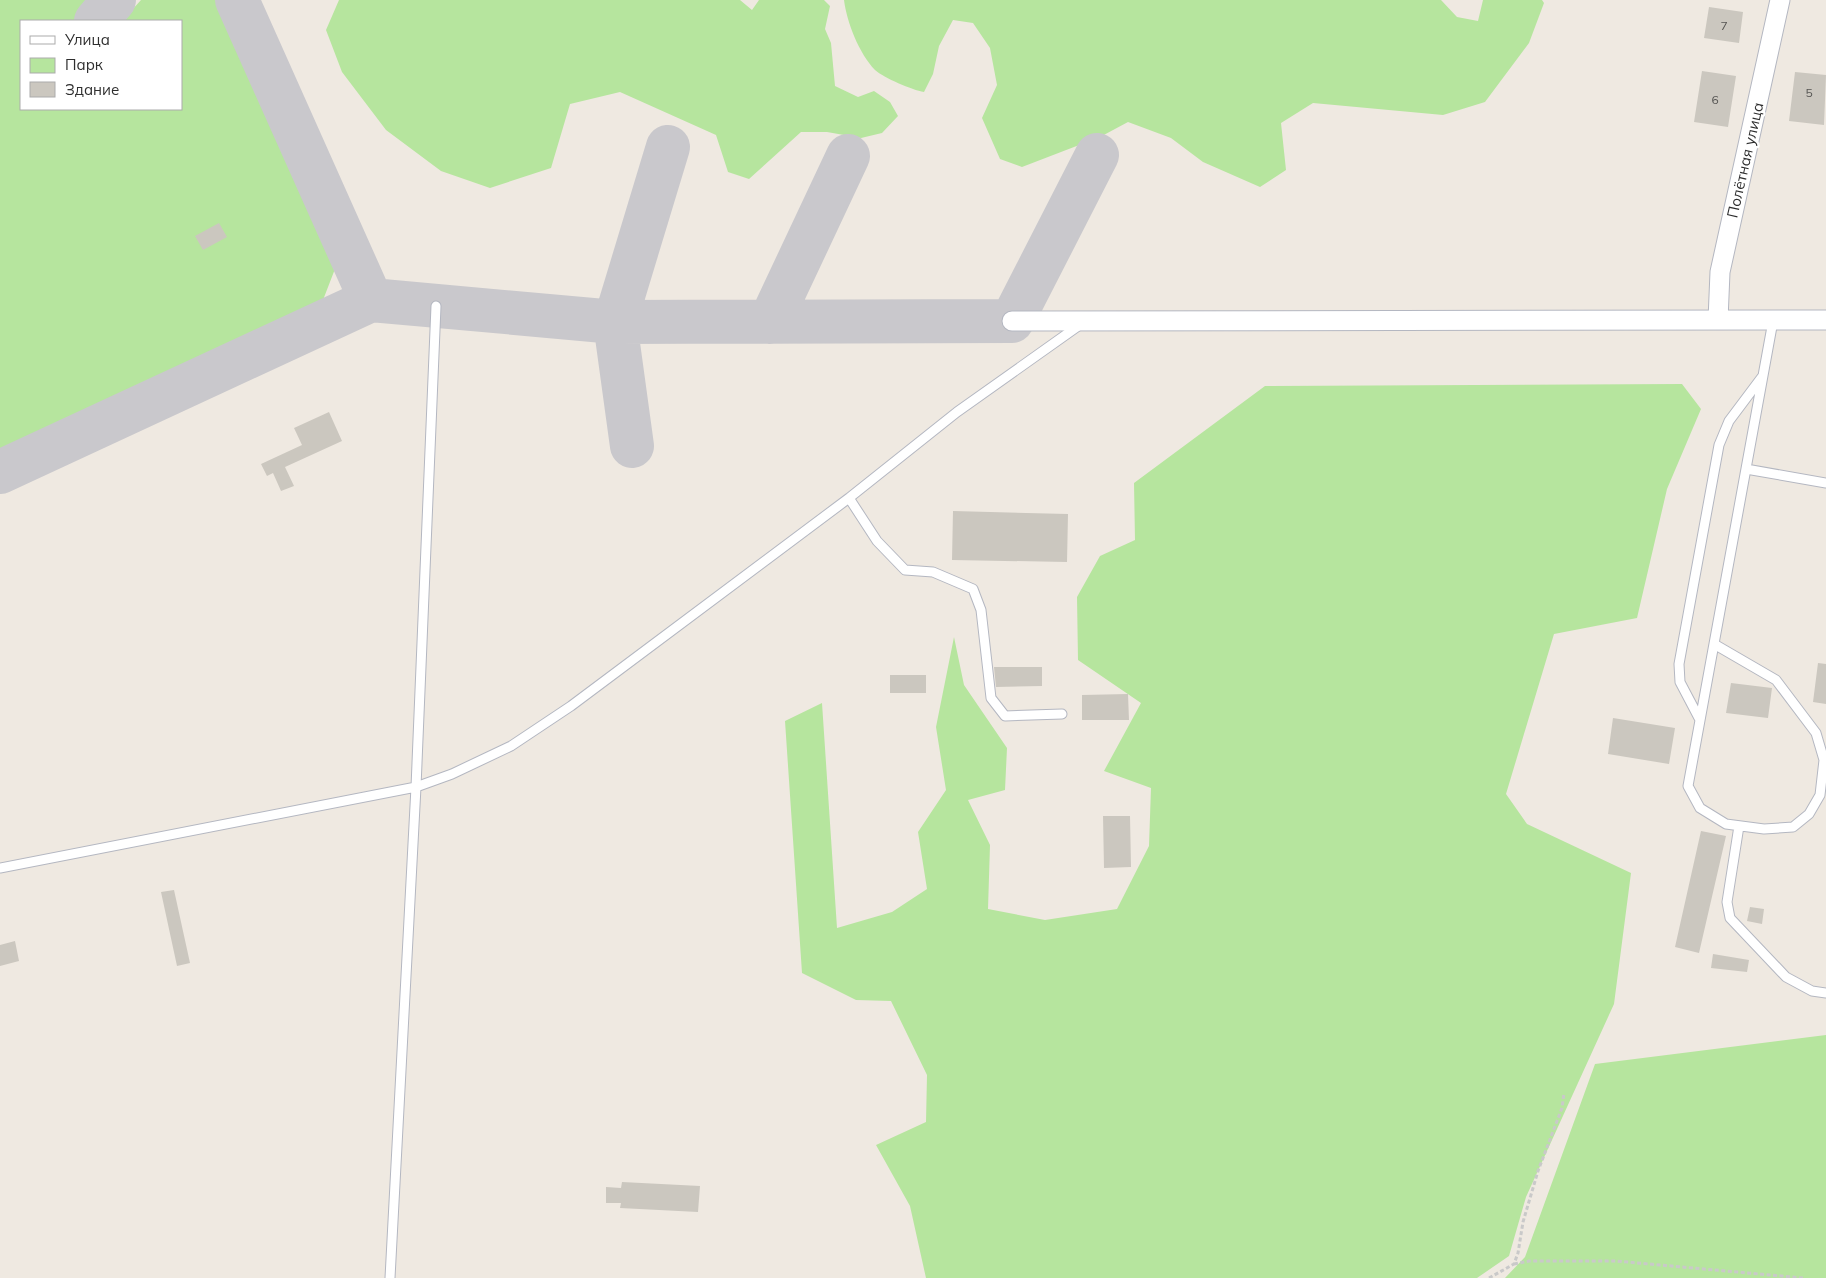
<svg xmlns="http://www.w3.org/2000/svg" width="1826" height="1278" viewBox="0 0 1826 1278" font-family="Mulish,sans-serif">
	<style>
		.green { fill: #b6e59e }
		.lines { fill: none; stroke-linecap: round; stroke-linejoin: round }
		.taxiway { stroke: #c9c8cc; stroke-width: 44 }
		.building { fill: #cbc7bf }
		.lane-casing { stroke: #b4b7c1; stroke-width: 11 }
		.street-casing { stroke: #b4b7c1; stroke-width: 21 }
		.path { stroke: #c9c9c9; stroke-width: 3; stroke-dasharray: 4 2.5; stroke-linecap: butt }
		.lane { stroke: #fff; stroke-width: 9 }
		.street { stroke: #fff; stroke-width: 19 }
		.labels { text-anchor: middle; dominant-baseline: central; stroke-width: 4.5; stroke-linejoin: round; paint-order: stroke }
		.number-label { font-size: 12px; fill: #555452 }
		.street-label { font-size: 15px; fill: #2e2e2e; stroke: #fff }
	</style>
	<rect width="100%" height="100%" fill="#efe9e1"/>
	<path class="green" d="M 0,0 L 96,0 L 77,21 L 21,21 L 21,109 L 181,109 L 181,21 L 122,21 L 141,0 L 222,0 L 340,256 L 323,300 L 0,449 Z
		M 339,0 L 740,0 L 752,10 L 759,0 L 824,0 L 830,6 L 825,29 L 831,43 L 835,86 L 858,97 L 874,91 L 890,102 L 898,116 L 882,133 L 861,138 L 827,132 L 801,132 L 749,179 L 728,172 L 716,135 L 620,92 L 570,104 L 551,168 L 490,188 L 441,171 L 386,130 L 342,72 L 326,30 Z
		M 844,0 L 1441,0 L 1457,17 L 1478,21 L 1483,0 L 1542,0 L 1544,3 L 1529,43 L 1485,102 L 1443,115 L 1313,103 L 1281,123 L 1286,170 L 1260,187 L 1203,162 L 1171,138 L 1128,122 L 1100,137 L 1022,167 L 1000,159 L 982,118 L 997,85 L 990,48 L 973,23 L 953,20 L 939,46 L 933,74 L 924,92 C 912,90 884,78 875,70 C 859,53 847,23 844,0 Z
		M 1682,384 L 1701,409 L 1667,489 L 1637,618 L 1554,634 L 1506,794 L 1527,824 L 1631,873 L 1614,1004 L 1526,1197 L 1509,1256 L 1477,1278 L 926,1278 L 910,1206 L 876,1145 L 926,1122 L 927,1075 L 891,1001 L 856,1000 L 802,973 L 785,721 L 822,703 L 837,928 L 892,912 L 927,889 L 918,832 L 946,790 L 936,727 L 954,637 L 964,685 L 1007,748 L 1005,790 L 968,800 L 990,845 L 988,909 L 1045,920 L 1117,909 L 1149,846 L 1151,788 L 1104,771 L 1141,703 L 1078,660 L 1077,597 L 1100,556 L 1135,540 L 1134,483 L 1265,386 Z
		M 1826,1035 L 1826,1278 L 1505,1278 L 1525,1257 L 1595,1064 Z"/>
	<g class="lines">
		<path class="taxiway" d="M 96,21 L 114,0
			M 371,300 L 615,322 L 1012,321 L 1097,155
			M 770,322 L 848,156
			M 632,446 L 615,322 L 668,147
			M 0,472 L 371,300 L 237,0"/>
	</g>
	<path class="building" d="M 1709,7 L 1743,12 L 1739,43 L 1704,38 Z
		M 1702,71 L 1736,76 L 1728,127 L 1694,122 Z
		M 1795,72 L 1826,75 L 1824,125 L 1789,121 Z
		M 219,223 L 227,237 L 203,250 L 195,236 Z
		M 329,412 L 342,441 L 285,467 L 294,486 L 281,491 L 273,473 L 267,476 L 261,464 L 302,445 L 294,428 Z
		M 953,511 L 1068,514 L 1067,562 L 952,560 Z
		M 1818,663 L 1826,664 L 1826,704 L 1813,702 Z
		M 994,667 L 1042,667 L 1042,686 L 996,687 Z
		M 890,675 L 926,675 L 926,693 L 890,693 Z
		M 1731,683 L 1772,688 L 1768,718 L 1726,713 Z
		M 1128,694 L 1129,720 L 1082,720 L 1082,695 Z
		M 1613,718 L 1675,728 L 1669,764 L 1608,754 Z
		M 1103,816 L 1130,816 L 1131,867 L 1104,868 Z
		M 1701,831 L 1726,836 L 1699,953 L 1675,947 Z
		M 174,890 L 190,963 L 177,966 L 161,892 Z
		M 1750,907 L 1764,909 L 1762,924 L 1747,921 Z
		M 15,941 L 19,961 L 0,966 L 0,945 Z
		M 1713,954 L 1749,960 L 1747,972 L 1711,968 Z
		M 622,1182 L 700,1186 L 698,1212 L 620,1208 L 621,1203 L 606,1203 L 606,1187 L 621,1188 Z"/>
	<g class="lines">
		<defs>
			<path id="lane" d="M 1746,469 L 1826,483
				M 849,498 L 877,541 L 905,570 L 933,572 L 973,589 L 981,610 L 991,698 L 1005,716 L 1062,714
				M 1714,644 L 1776,680 L 1816,733 L 1824,760 L 1820,795 L 1809,814 L 1793,827 L 1764,829 L 1726,824 L 1700,808 L 1688,786 L 1773,321
				M 1700,720 L 1680,682 L 1679,664 L 1719,445 L 1729,421 L 1762,377
				M 1739,826 L 1727,902 L 1730,918 L 1786,977 L 1812,991 L 1826,993
				M 0,868 L 416,787 L 452,774 L 511,746 L 571,706 L 849,498 L 957,412 L 1081,324
				M 390,1278 L 416,787 L 436,306"/>
			<path id="street" d="M 1718,320 L 1720,272 L 1780,0
				M 1012,321 L 1826,320"/>
		</defs>
		<use href="#lane" class="lane-casing"/>
		<use href="#street" class="street-casing"/>
		<path class="path" d="M 1514,1264 L 1529,1261 L 1616,1261 L 1803,1278
			M 1489,1278 L 1514,1264 L 1518,1253 L 1523,1222 L 1538,1171 L 1562,1108 L 1564,1093"/>
		<use href="#lane" class="lane"/>
		<use href="#street" class="street"/>
	</g>
	<g class="labels">
		<g class="number-label">
			<text x="1724" y="25">7</text>
			<text x="1809" y="92">5</text>
			<text x="1715" y="99">6</text>
		</g>
		<g class="street-label">
			<text transform="translate(1745 160) rotate(-77)">Полётная улица</text>
		</g>
	</g>
	<rect x="20" y="20" width="162" height="90" fill="#ffffff" stroke="#ababab"/>
	<rect x="30" y="36" width="25" height="8" fill="#ffffff" stroke="#ababab"/>
	<text x="65" y="45" font-size="15" fill="#2e2e2e">Улица</text>
	<rect x="30" y="58" width="25" height="15" fill="#b6e59e" stroke="#ababab"/>
	<text x="65" y="70" font-size="15" fill="#2e2e2e">Парк</text>
	<rect x="30" y="82" width="25" height="15" fill="#cbc7bf" stroke="#ababab"/>
	<text x="65" y="95" font-size="15" fill="#2e2e2e">Здание</text>
</svg>
